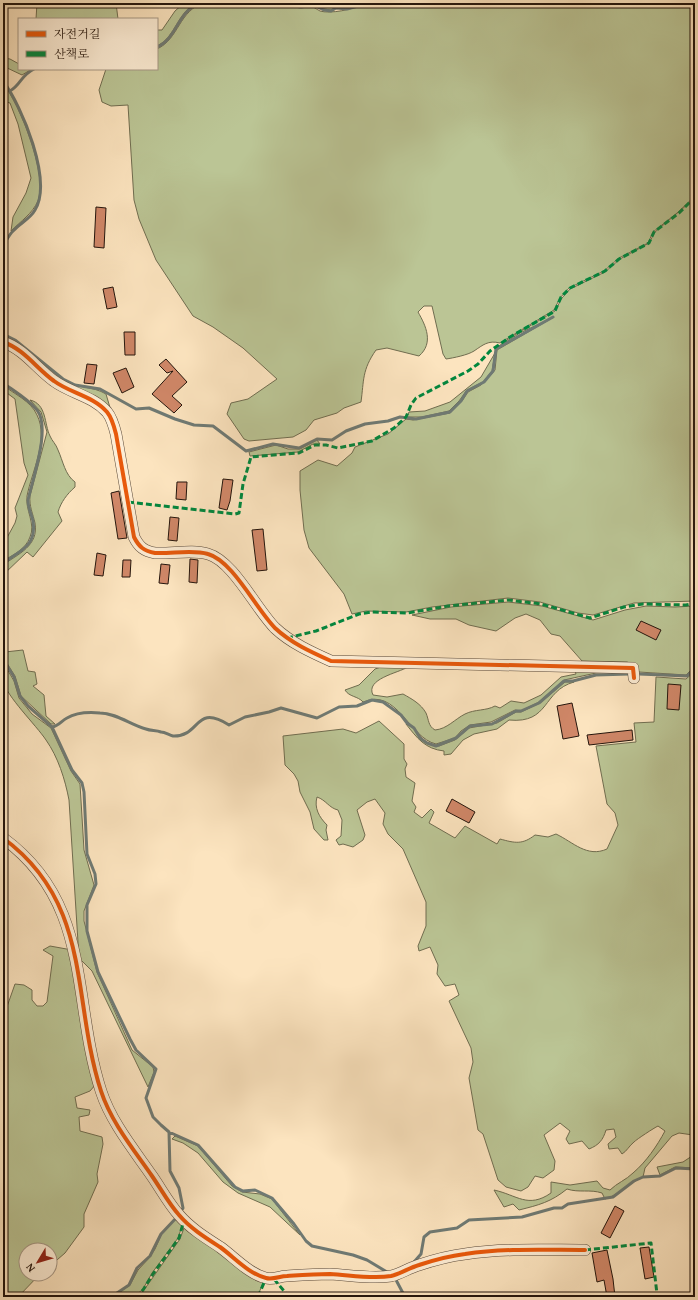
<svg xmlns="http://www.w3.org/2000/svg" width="698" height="1300" viewBox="0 0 698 1300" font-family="'Gentium Book Plus','Noto Serif KR',serif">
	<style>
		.green { fill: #bbc595; stroke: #706d50 }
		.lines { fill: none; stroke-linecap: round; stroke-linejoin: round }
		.stream { stroke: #6f7a74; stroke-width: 3 }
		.building { fill: #d08768; stroke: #24150c }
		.street-casing { stroke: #5a4939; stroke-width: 12 }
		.street { stroke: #fdedd5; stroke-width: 11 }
		.quiet { stroke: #00873e; stroke-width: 3; stroke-dasharray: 6 3; stroke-linecap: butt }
		.cycleway-casing { stroke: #fdedd5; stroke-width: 6 }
		.cycleway { stroke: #e8590c; stroke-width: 4 }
	</style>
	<rect width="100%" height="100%" fill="#fce4bf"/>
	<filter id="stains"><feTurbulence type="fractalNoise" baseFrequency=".005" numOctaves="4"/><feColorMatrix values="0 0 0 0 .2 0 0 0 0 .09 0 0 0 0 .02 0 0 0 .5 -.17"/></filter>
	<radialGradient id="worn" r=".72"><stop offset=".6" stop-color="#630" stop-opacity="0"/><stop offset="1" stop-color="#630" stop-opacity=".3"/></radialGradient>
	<path class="green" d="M 37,3 L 116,3 L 118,19 L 36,19 Z
		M 184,3 L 198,3 C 177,10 176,38 157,46 L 157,30 L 162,30 L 175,11 Z
		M 204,3 L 272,3 C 284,8 296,7 309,6 C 313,6 316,9 320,11 C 329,14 355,10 362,3 L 695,3 L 695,196 L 677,213 L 653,232 L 648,243 L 619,258 L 604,271 L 569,288 L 560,298 L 554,310 L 500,343 C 488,340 483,345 474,351 C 468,355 453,358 446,359 L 443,354 L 432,306 L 424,306 L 418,312 C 426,326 434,343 419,356 L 387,348 L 376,350 C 362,370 364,380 361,402 L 344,408 L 337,413 L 314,420 L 306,430 L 293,437 L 249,441 L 244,439 L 227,414 L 231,403 L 248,399 L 277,379 L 243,348 L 213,327 L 193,316 L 156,260 L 139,219 L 134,200 L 128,105 L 111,106 L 102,102 L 99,90 L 106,69 L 157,69 L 157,49 C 179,39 179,10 204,3 Z
		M 277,3 L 359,3 L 346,9 L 335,8 L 331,10 L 323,9 L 312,4 L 300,6 Z
		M 3,58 L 10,59 L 19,64 L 19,69 L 32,69 L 22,75 L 3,66 Z
		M 3,83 C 20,105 48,174 38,201 C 32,214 21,221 11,231 L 13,217 L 26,193 L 31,178 L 18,124 L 10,103 L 3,101 Z
		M 695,198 L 695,601 L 634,603 L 593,615 L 578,613 L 540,602 L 508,598 L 432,607 L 406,612 L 366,611 L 352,614 L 344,594 L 309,548 L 304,530 L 300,490 L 300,471 L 318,460 L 337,466 L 352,453 L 355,447 L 388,434 L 406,419 L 413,420 L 450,413 L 462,401 L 468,392 L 481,385 L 491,375 L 495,370 L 497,350 L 554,317 L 520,333 L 495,349 L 511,337 L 555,311 L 562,298 L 570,289 L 605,272 L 620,259 L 649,243 L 655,232 Z
		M 3,335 C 27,343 40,368 62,380 C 76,388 93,386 106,394 L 111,411 L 64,384 L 3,340 Z
		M 495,353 L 492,371 L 483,382 L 467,390 L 459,401 L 449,411 L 422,417 L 407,417 L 409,412 L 425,411 L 450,402 L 481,377 Z
		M 3,385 C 14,394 31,401 37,415 C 49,439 32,471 27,496 C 25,510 36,524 30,537 C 26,549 13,555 3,561 L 3,545 L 15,523 L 17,516 L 15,508 L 28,475 L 24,463 L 15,399 L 3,390 Z
		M 30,400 C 47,404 44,424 50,436 C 52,441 56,444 58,450 C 63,461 65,475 75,482 L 75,487 C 67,494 61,502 58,512 L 62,521 L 33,557 L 27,552 L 3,575 L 3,565 C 18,554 39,546 35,523 C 33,514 29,506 30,496 L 47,432 L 41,412 Z
		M 317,440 L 320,444 L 313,444 L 298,452 L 250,456 L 249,452 L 276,445 L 288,449 L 300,449 Z
		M 508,602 L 542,606 L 593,620 L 625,610 L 646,606 L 675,607 L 695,606 L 695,666 L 686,675 L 639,672 L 633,664 L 627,662 L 582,661 L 560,636 L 551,634 L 540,620 L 526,614 L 515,618 L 496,631 L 469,625 L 456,619 L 430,619 L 412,615 L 451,607 Z
		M 3,646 L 5,652 L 23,650 L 28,671 L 35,672 L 37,684 L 33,686 L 44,695 L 46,716 L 55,724 L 51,724 L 21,696 L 15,676 L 3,657 Z
		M 3,662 L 14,681 L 19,698 L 32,714 L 51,728 L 71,771 L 80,784 L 84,850 L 94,885 L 84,911 L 84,921 L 97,972 L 132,1050 L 153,1067 L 154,1072 L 148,1087 L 92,971 L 79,958 L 69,800 C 65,779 58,757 46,740 C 36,725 7,697 3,681 C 2,675 3,668 3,662 Z
		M 384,666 L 408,667 C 398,673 365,679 373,695 L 387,697 L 403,694 C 412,699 421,704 426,713 C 429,720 428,726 435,730 C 447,729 455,719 465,714 C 475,709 486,711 495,706 L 500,708 L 511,701 L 524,703 L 541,695 L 561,677 L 576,674 L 575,671 L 615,672 L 596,673 L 564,680 L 539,702 L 521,711 L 515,710 L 491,722 L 470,725 L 461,731 L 455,738 L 436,744 C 409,738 397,687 363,702 C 358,696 349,697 345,690 L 359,685 L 375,669 Z
		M 695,671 L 695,1133 L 693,1135 L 679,1133 L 672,1136 L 645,1168 L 643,1177 C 629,1183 619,1195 605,1199 L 602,1193 C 590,1189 579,1193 567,1189 C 551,1202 539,1205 519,1210 L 513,1204 L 504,1207 L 494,1190 C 517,1195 528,1209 551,1193 L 551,1182 L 570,1185 L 597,1181 L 603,1188 L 610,1190 C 617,1183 626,1180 633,1173 C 646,1162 657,1146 665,1131 L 658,1126 C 654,1128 637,1139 634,1142 C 629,1146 627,1151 622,1154 L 618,1148 L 609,1149 L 608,1144 L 616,1137 L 614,1129 L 606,1130 C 603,1140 599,1145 589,1149 L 582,1141 L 569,1144 L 566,1139 L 570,1131 L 560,1123 L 544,1135 L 555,1161 L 554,1170 L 543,1178 L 535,1176 L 528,1187 L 521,1191 L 506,1187 L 498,1180 L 483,1134 L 478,1130 L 469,1078 L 473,1062 L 471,1048 L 449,1001 L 459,995 L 455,984 L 445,986 L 437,974 L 438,965 L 430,947 L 419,951 L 418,946 L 426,926 L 426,902 L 403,849 L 388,834 L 383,824 L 385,813 L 375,799 L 367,802 L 357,810 L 365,835 L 363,840 L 353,847 L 343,844 L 339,845 L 336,840 L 341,836 L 342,820 L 338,810 C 329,808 326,800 317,797 C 314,808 319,817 327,825 L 326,830 L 328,840 L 324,840 L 314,829 L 310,812 L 300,792 L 298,781 L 294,774 L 285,765 L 283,736 L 343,729 L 356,733 L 379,721 L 404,744 L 404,759 L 407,764 L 405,769 L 406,777 L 415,783 L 412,801 L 416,807 L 414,812 L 422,818 L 431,809 L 434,812 L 429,823 L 455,838 L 465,826 L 497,844 L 500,839 C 515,843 522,845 535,835 L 548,837 L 556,834 C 573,842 587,858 607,849 L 618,825 L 615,813 L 607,804 L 596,746 L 636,742 L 634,723 L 654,722 L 656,677 L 686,679 Z
		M 565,682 L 574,682 C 542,691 550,724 509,720 L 497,729 L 474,734 L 463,740 L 451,754 L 444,755 L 444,751 C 425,749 417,738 406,724 L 414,728 L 426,743 L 439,746 L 455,740 L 469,728 L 497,723 L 516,712 L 521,712 L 540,703 Z
		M 50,946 L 72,950 L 96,1084 L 90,1091 L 75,1097 L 77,1108 L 90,1110 L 89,1115 L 79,1117 L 80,1131 L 102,1137 L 103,1144 L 97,1174 L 98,1182 L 84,1214 L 84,1227 L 65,1253 L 50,1266 L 50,1250 L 26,1250 L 26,1274 L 40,1274 L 18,1297 L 3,1297 L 3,1018 L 15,984 L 24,985 L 32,990 L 32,1000 L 37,1006 L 43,1006 L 47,1002 L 53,956 L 43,950 Z
		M 175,1136 L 198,1146 L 232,1186 L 242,1192 L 260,1194 L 272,1199 L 300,1235 L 270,1207 L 238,1193 L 223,1182 L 198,1153 L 183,1143 L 172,1139 Z
		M 695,1154 L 695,1168 L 675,1167 L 660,1175 L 657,1167 L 683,1162 Z
		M 178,1216 L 184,1220 L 178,1238 L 152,1273 L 143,1289 L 134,1297 L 113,1297 L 130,1285 L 138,1270 L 149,1258 L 155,1249 L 162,1233 Z
		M 184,1228 L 265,1279 L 257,1297 L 136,1297 L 144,1290 L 180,1239 Z"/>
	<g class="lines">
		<path class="stream" d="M 275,3 L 301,7 L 313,5 L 324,10 L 331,11 L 336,8 L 347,9 L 358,6 L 361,3
			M 157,47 C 177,39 178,10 200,3
			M 3,81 C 22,106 53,181 35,210 C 30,219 20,223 13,231 C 9,235 6,241 3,246
			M 10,91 C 21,85 20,76 34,69
			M 3,334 L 15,340 L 63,379 L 75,385 L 100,389 L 136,409 L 149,408 L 175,419 L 194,425 L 213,426 L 246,451 L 273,444 L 299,448 L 317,439 L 332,440 L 346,431 L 365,424 L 388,421 L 400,417 L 416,419 L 450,412 L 461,401 L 467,391 L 484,382 L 493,371 L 496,349 L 553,317
			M 3,383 C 14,391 28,399 37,410 C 51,428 33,477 28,500 C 28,508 31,513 33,521 C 37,546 20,551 3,563
			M 3,659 L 14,677 L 20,696 L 28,706 L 52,727 L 72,770 L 82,783 L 84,792 L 87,854 L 95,874 L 96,884 L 87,905 L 87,931 L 98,972 L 130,1039 L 136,1050 L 156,1069 L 146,1098 L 153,1117 L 161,1125 L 169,1132 L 198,1145 L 235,1187 L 243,1191 L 255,1190 L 272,1198 L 294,1224 L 306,1241 L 312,1246 L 353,1255 L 367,1260 L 387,1272
			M 639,674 L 687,676 L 695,669
			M 52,727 C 59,726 61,721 67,718 C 77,712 89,712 100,713 C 116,713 131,725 146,729 C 151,731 156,730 161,732 C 165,732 169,735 173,736 C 201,737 194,703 229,725 L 245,717 L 269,712 L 281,708 L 317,718 L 339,707 L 357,706 L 372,700 L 383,702 L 401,715 L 407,723 L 414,728 L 420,738 L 427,743 L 436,746 L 456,738 L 470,726 L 492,724 L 516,711 L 521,711 L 539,703 L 564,681 L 573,681 L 596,675 L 629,674
			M 169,1132 L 170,1171 L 179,1188 L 183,1208 L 180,1213
			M 414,1262 L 421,1254 L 424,1237 L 430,1232 L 457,1228 L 469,1220 L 522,1217 L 554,1208 L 562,1208 L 568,1204 L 613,1197 L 634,1181 L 643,1177 L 660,1176 L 676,1168 L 695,1169
			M 395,1278 L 405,1297
			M 111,1297 L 129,1285 L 137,1268 L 150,1256 L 161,1234 L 177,1217"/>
	</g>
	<path class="building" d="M 96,207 L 106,208 L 104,248 L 94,247 Z
		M 113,287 L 117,307 L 107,309 L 103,289 Z
		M 124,332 L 135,332 L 135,355 L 125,355 Z
		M 166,359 L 187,382 L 172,396 L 182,405 L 174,413 L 152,394 L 173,371 L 167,373 L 159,365 Z
		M 87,364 L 97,365 L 94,384 L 84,383 Z
		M 126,368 L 134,387 L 122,393 L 113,373 Z
		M 223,479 L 233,480 L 230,501 L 227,510 L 219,508 Z
		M 177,482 L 187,482 L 186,500 L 176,499 Z
		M 119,491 L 127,538 L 118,539 L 111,493 Z
		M 170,517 L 179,518 L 177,541 L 168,540 Z
		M 263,529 L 267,570 L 257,571 L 252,530 Z
		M 97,553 L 106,555 L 103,576 L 94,575 Z
		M 190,559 L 198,560 L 197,583 L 189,582 Z
		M 123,560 L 131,560 L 130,577 L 122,577 Z
		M 161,564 L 170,565 L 168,584 L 159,583 Z
		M 641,621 L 661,630 L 656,640 L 636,630 Z
		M 668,684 L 681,685 L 679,710 L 667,709 Z
		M 572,703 L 579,736 L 563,739 L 557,706 Z
		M 632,730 L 633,740 L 589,745 L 587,735 Z
		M 452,799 L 475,812 L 469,823 L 446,811 Z
		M 615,1206 L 624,1211 L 610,1238 L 601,1233 Z
		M 649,1247 L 654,1277 L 645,1279 L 640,1248 Z
		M 607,1250 L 613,1279 L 615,1297 L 607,1297 L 604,1280 L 597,1282 L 592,1253 Z"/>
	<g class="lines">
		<defs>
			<path id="street" d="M 3,342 C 24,349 37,369 54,381 C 70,393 93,396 107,412 C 112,418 114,426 116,434 L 134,537 C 139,547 144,551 155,553 C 172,554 192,549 208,554 C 233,561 256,609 275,628 C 291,643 311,652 331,661 L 633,668 L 634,678
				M 3,838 C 93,904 71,998 101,1091 C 111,1122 134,1150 152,1176 C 161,1189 169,1204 179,1215 C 190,1228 206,1238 220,1247 C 234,1257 249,1274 266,1278 C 273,1280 280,1276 287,1276 C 302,1275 316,1274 330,1274 C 350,1275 371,1279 391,1276 C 400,1274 409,1268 419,1265 C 434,1260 449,1256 465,1254 C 505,1248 545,1250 585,1250"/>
		</defs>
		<use href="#street" class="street-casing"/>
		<use href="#street" class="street"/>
		<path class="quiet" d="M 128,502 L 235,514 L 239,513 L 243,484 L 251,457 L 299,453 L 315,445 L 326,445 L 338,448 L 372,441 L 394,428 L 406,417 L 411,405 L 416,398 L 468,371 L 478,364 L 490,351 L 510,337 L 555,311 L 561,297 L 570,288 L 605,271 L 619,259 L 649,243 L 654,232 L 679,213 L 695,197
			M 287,638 L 316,631 L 359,614 L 371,612 L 408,613 L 448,606 L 508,600 L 541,604 L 590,618 L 624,607 L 643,604 L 686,605 L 695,603
			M 585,1250 L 651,1243 L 657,1294 L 661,1297
			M 274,1279 L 289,1297
			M 135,1297 L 143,1290 L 153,1274 L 179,1238 L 184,1220
			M 258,1297 L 266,1278"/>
		<defs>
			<path id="cycleway" d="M 3,342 C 24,349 37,369 54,381 C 70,393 93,396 107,412 C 112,418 114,426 116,434 L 134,537 C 139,547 144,551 155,553 C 172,554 192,549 208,554 C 233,561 256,609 275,628 C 291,643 311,652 331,661 L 633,668 L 634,678
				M 3,838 C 93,904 71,998 101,1091 C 111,1122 134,1150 152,1176 C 161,1189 169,1204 179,1215 C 190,1228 206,1238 220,1247 C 234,1257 249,1274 266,1278 C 273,1280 280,1276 287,1276 C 302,1275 316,1274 330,1274 C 350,1275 371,1279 391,1276 C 400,1274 409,1268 419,1265 C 434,1260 449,1256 465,1254 C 505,1248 545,1250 585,1250"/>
		</defs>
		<use href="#cycleway" class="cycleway-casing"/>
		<use href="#cycleway" class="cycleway"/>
	</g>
	<rect width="698" height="1300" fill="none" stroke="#fce4bf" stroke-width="16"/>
	<rect x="4" y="4" width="690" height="1292" fill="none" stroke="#24150c" stroke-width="2"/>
	<rect x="8" y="8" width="682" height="1284" fill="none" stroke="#24150c"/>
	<rect x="18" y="18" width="140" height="52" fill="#fdedd5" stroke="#a69785"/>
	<rect x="26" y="31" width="20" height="6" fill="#e8590c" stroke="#a69785"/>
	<text x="54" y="38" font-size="12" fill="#24150c">자전거길</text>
	<rect x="26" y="51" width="20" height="6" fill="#00873e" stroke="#a69785"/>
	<text x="54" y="58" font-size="12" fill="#24150c">산책로</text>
	<g transform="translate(38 1262) rotate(232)"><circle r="19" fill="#fdedd5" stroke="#a69785"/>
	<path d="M0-3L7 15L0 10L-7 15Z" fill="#8f2418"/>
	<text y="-6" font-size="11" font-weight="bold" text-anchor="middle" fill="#24150c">N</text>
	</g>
	<rect width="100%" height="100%" filter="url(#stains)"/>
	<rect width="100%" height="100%" fill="url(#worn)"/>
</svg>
